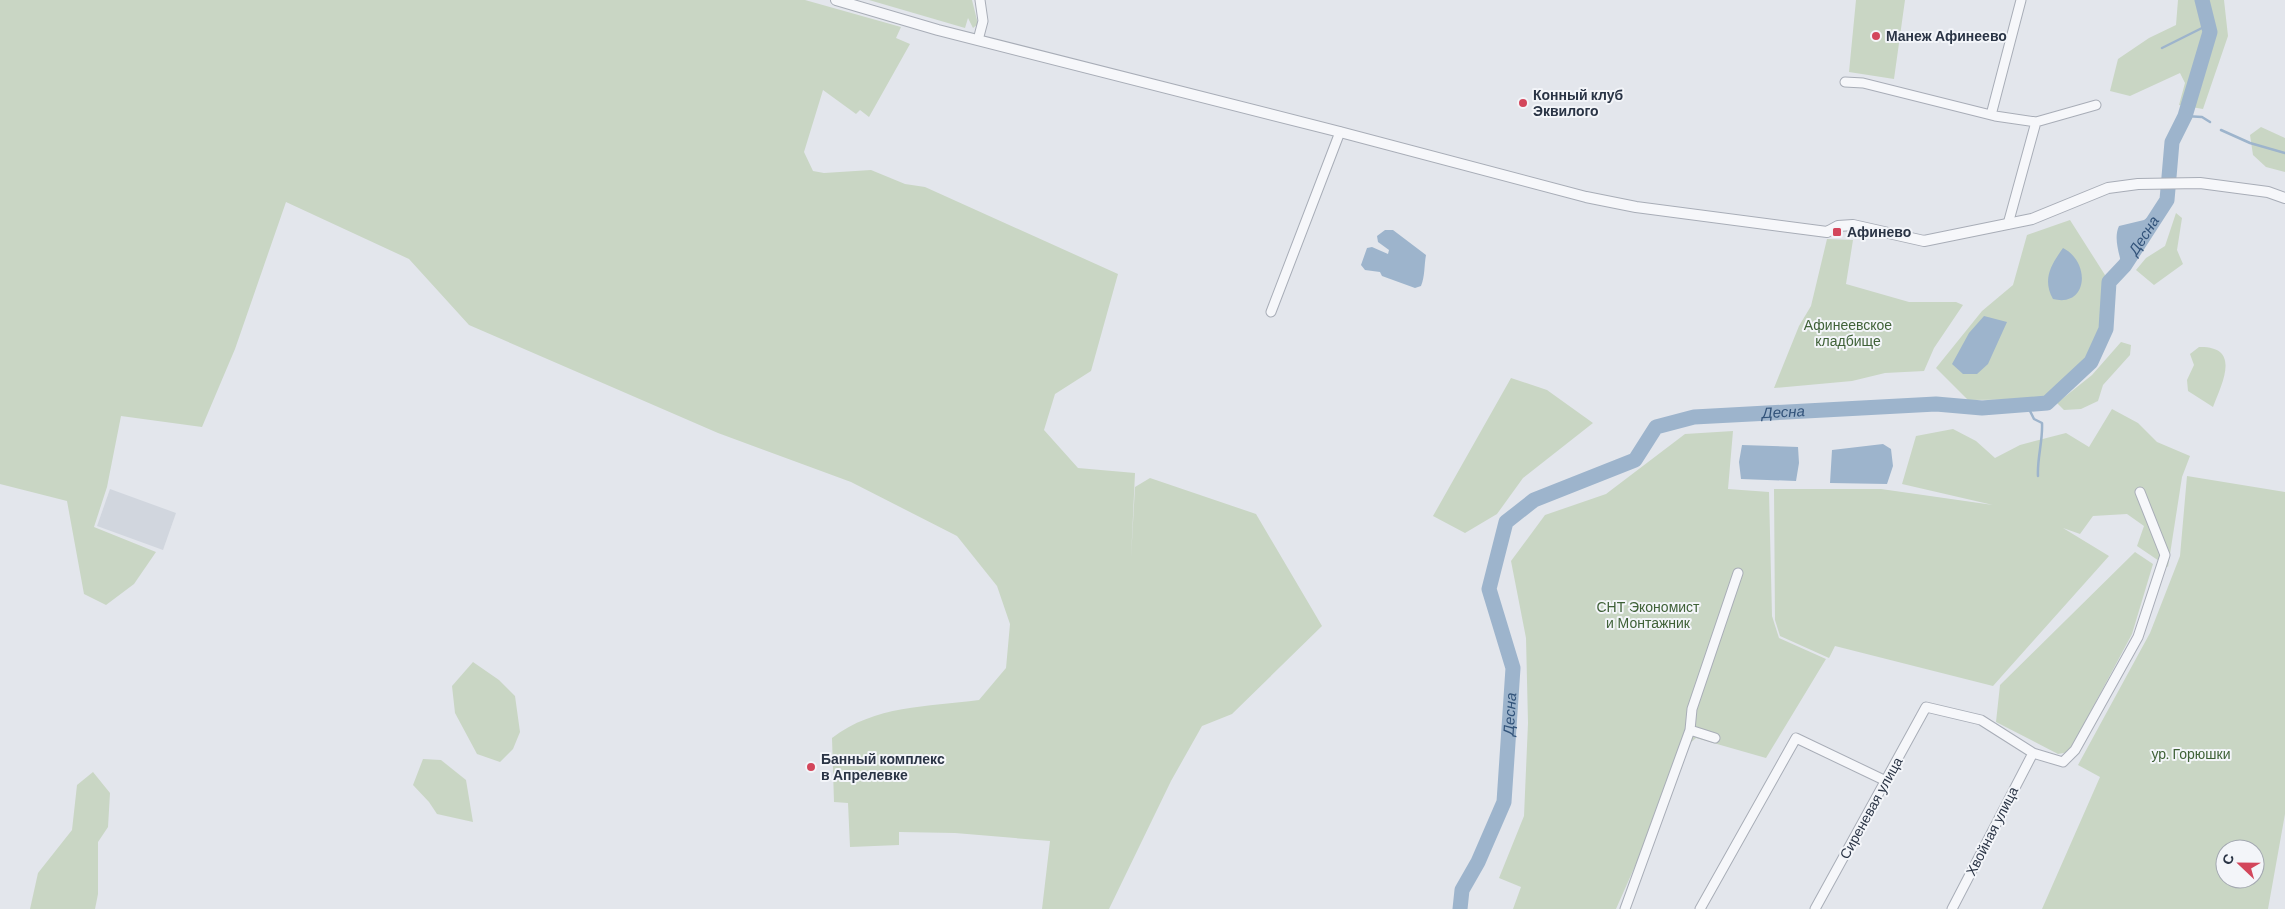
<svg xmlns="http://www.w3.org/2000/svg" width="2285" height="909" viewBox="0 0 2285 909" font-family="'DM Sans',sans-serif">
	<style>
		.built { fill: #d1d6de }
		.green { fill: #c9d6c4; fill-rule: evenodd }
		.water { fill: #9db4cc }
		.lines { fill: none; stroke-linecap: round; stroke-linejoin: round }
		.stream { stroke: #9db4cc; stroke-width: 2.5 }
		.river { stroke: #9db4cc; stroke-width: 15 }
		.minor-casing { stroke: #a8adb7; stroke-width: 11 }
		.tertiary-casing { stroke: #a8adb7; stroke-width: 12 }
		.minor { stroke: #f6f7fa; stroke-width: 9 }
		.tertiary { stroke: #f6f7fa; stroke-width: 10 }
		.poi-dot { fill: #d3465b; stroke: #f3f5f9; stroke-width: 2 }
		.labels { text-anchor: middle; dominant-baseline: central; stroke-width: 4; stroke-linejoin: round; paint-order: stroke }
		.poi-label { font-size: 14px; font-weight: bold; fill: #2a3445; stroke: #f3f5f9; text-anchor: start }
		.park-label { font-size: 14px; fill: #3f6137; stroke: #f3f5f9 }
		.street-label { font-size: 14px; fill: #2a3445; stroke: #f3f5f9 }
		.water-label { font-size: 15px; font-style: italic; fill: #32537a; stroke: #f3f5f9 }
	</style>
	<rect width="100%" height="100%" fill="#e3e6ec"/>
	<path class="built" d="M 110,489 L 176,513 L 163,550 L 97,526 Z"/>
	<path class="green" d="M 0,0 L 805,0 L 901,27 L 896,38 L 910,44 L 869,117 L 860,110 L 856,114 L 823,90 L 804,152 L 813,171 L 824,173 L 871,170 L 905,184 L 925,187 L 1118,274 L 1091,371 L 1055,394 L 1044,430 L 1078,468 L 1135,473 L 1131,559 L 1135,487 L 1150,478 L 1256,514 L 1322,626 L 1232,714 L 1202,726 L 1171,781 L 1109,909 L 1042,909 L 1050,841 L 955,833 L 899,832 L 899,845 L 850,847 L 848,803 L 834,802 L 832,738 C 875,705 927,707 979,700 L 1006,668 L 1010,624 L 997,586 L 957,536 L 851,482 L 718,433 L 469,325 L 409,259 L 286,202 L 235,349 L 202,427 L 121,416 L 107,487 L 94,527 L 156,552 L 134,584 L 106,605 L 84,594 L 67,501 L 0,484 Z
		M 869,0 L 972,0 L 978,24 L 973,28 L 968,18 L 965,28 Z
		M 1856,0 L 1905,0 L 1894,79 L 1849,72 Z
		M 2178,0 L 2224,0 L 2228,36 L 2203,109 L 2179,105 L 2185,83 L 2180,73 L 2130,96 L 2110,91 L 2118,59 L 2149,38 L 2176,25 Z
		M 2261,127 L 2285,138 L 2285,172 L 2266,167 L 2253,155 L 2250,135 Z
		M 2176,213 L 2182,218 L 2177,250 L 2183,264 L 2154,285 L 2136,270 L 2146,258 L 2165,246 Z
		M 2070,220 L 2105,275 L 2102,329 L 2087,361 L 2045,399 L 1968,400 L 1936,368 L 1982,311 L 2013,285 L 2027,235 Z
		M 1827,239 L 1853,240 L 1846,284 L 1909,302 L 1956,302 L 1963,305 L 1934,348 L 1924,371 L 1885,373 L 1852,381 L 1774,388 L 1799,326 L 1811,306 Z
		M 2121,342 L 2131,345 L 2130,355 L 2103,385 L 2098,401 L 2081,409 L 2064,410 L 2057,403 L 2092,375 Z
		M 2199,347 C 2242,346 2222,383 2213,407 L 2188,391 L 2187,380 L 2194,365 L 2190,354 Z
		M 1511,378 L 1547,390 L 1593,423 L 1523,478 L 1497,514 L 1465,533 L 1433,516 Z
		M 2112,409 L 2138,423 L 2157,442 L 2190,456 L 2182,477 L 2168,567 L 2137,546 L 2144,526 L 2127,514 L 2093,516 L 2080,534 L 2063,528 L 2109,556 L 1993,686 L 1835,646 L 1829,658 L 1780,636 L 1775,620 L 1774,489 L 1881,489 L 1993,505 L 1902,484 L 1916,436 L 1953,429 L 1976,441 L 1995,458 L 2020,445 L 2066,433 L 2089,447 Z
		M 1733,431 L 1728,489 L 1769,492 L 1772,616 L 1779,638 L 1826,659 L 1766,758 L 1696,738 L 1689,744 L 1616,909 L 1513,909 L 1521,887 L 1499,878 L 1524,816 L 1528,723 L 1526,638 L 1511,561 L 1545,515 L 1606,494 L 1685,434 Z
		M 2187,476 L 2285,492 L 2285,814 L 2268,909 L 2042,909 L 2100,777 L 2078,765 L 2150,633 L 2180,556 ZM 2225,849 L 2255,849 L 2255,879 L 2225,879 Z
		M 2135,552 L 2153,564 L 2132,634 L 2069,752 L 2058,754 L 1996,722 L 2000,685 Z
		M 473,662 L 499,680 L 515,696 L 520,732 L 513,749 L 500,762 L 477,754 L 455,713 L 452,686 Z
		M 423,759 L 441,760 L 466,780 L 473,822 L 437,814 L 429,802 L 413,785 Z
		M 93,772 L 110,793 L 108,827 L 98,842 L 98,894 L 95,909 L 30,909 L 38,873 L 72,830 L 77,785 Z"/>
	<path class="water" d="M 2163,206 L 2125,265 L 2122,268 C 2120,254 2113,239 2119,226 L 2144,220 Z
		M 1385,230 L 1393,230 L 1426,255 C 1424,266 1425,276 1421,286 L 1415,288 L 1382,276 L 1380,272 L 1365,270 L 1361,265 L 1367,248 L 1372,247 L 1388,254 L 1389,250 L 1378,242 L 1377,236 Z
		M 2063,248 C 2091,262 2088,308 2053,299 C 2042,279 2051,265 2063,248 Z
		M 1984,316 L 2007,322 L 1988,364 L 1977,374 L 1963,374 L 1952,364 L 1969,333 Z
		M 1883,444 L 1891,449 L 1893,466 L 1887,484 L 1830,483 L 1832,450 Z
		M 1742,445 L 1798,447 L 1799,463 L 1796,481 L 1741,479 L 1739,462 Z"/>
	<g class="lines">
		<path class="stream" d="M 2162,48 L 2208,25
			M 2185,116 L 2202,117 L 2210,122
			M 2221,130 L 2250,143 L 2285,153
			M 2027,405 L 2034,419 L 2042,423 C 2043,441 2037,458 2038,476"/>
		<path class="river" id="s1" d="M 1460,909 L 1462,890 L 1478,862 L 1504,802 L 1513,668 L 1489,589 L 1506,522 L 1534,500 L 1635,460 L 1656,427 L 1694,417 L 1936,404 L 1982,408 L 2047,403 L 2091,362 L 2106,329 L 2109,282 L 2125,265 L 2167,200 L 2172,142 L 2185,116 L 2210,32 L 2202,0"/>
		<defs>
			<path id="minor" d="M 978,40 L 983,21 L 980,0
				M 1845,82 L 1863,83 L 1995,116 L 2036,122
				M 1991,115 L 2021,0
				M 2008,224 L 2036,122 L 2096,105
				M 1271,312 L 1340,132
				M 1690,730 L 1715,738
				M 1625,909 L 1690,730 L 1692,709 L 1738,573
				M 1700,909 L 1796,738 L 1886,781
				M 1815,909 L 1926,707 L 1981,720 L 2033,753 L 2063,762 L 2075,750 L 2138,637 L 2165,555 L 2140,492
				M 1952,909 L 2033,753"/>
			<path id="tertiary" d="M 836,0 L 938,30 L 1340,132 L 1586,197 L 1636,207 L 1827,232 L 1838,226 L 1853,225 L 1924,241 L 2032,219 L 2108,188 L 2138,184 L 2200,183 L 2268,192 L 2285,198"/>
		</defs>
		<use href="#minor" class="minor-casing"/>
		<use href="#tertiary" class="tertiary-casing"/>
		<use href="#minor" class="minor"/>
		<use href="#tertiary" class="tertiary"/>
	</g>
	<g class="poi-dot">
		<circle cx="1876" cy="36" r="5"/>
		<circle cx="1523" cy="103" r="5"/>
		<rect x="1832" y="227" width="10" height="10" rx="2.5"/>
		<circle cx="811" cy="767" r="5"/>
	</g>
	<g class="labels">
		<g class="poi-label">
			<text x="1886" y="36">Манеж Афинеево</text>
			<text x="1533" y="95">Конный клуб<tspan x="1533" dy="16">Эквилого</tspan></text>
			<text x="1847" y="232">Афинево</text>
			<text x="821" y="759">Банный комплекс<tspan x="821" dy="16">в Апрелевке</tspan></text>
		</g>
		<g class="park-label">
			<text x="1848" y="325">Афинеевское<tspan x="1848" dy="16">кладбище</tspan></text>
			<text x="1648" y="607">СНТ Экономист<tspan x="1648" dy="16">и Монтажник</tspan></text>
			<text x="2191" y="754">ур. Горюшки</text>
		</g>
		<g class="street-label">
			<text transform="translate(1871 808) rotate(-61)">Сиреневая улица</text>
			<text transform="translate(1992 831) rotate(-63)">Хвойная улица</text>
		</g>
		<g class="water-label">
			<text stroke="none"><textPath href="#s1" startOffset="1181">Десна</textPath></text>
			<text stroke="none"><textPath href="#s1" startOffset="715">Десна</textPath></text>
			<text stroke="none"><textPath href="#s1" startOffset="205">Десна</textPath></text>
		</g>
	</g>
	<g transform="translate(2240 864) rotate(292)"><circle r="24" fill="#f3f5f9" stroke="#a3a8b1"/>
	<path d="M0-4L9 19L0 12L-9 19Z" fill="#d3465b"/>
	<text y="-8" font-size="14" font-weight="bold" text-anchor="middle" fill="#2a3445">С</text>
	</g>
</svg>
